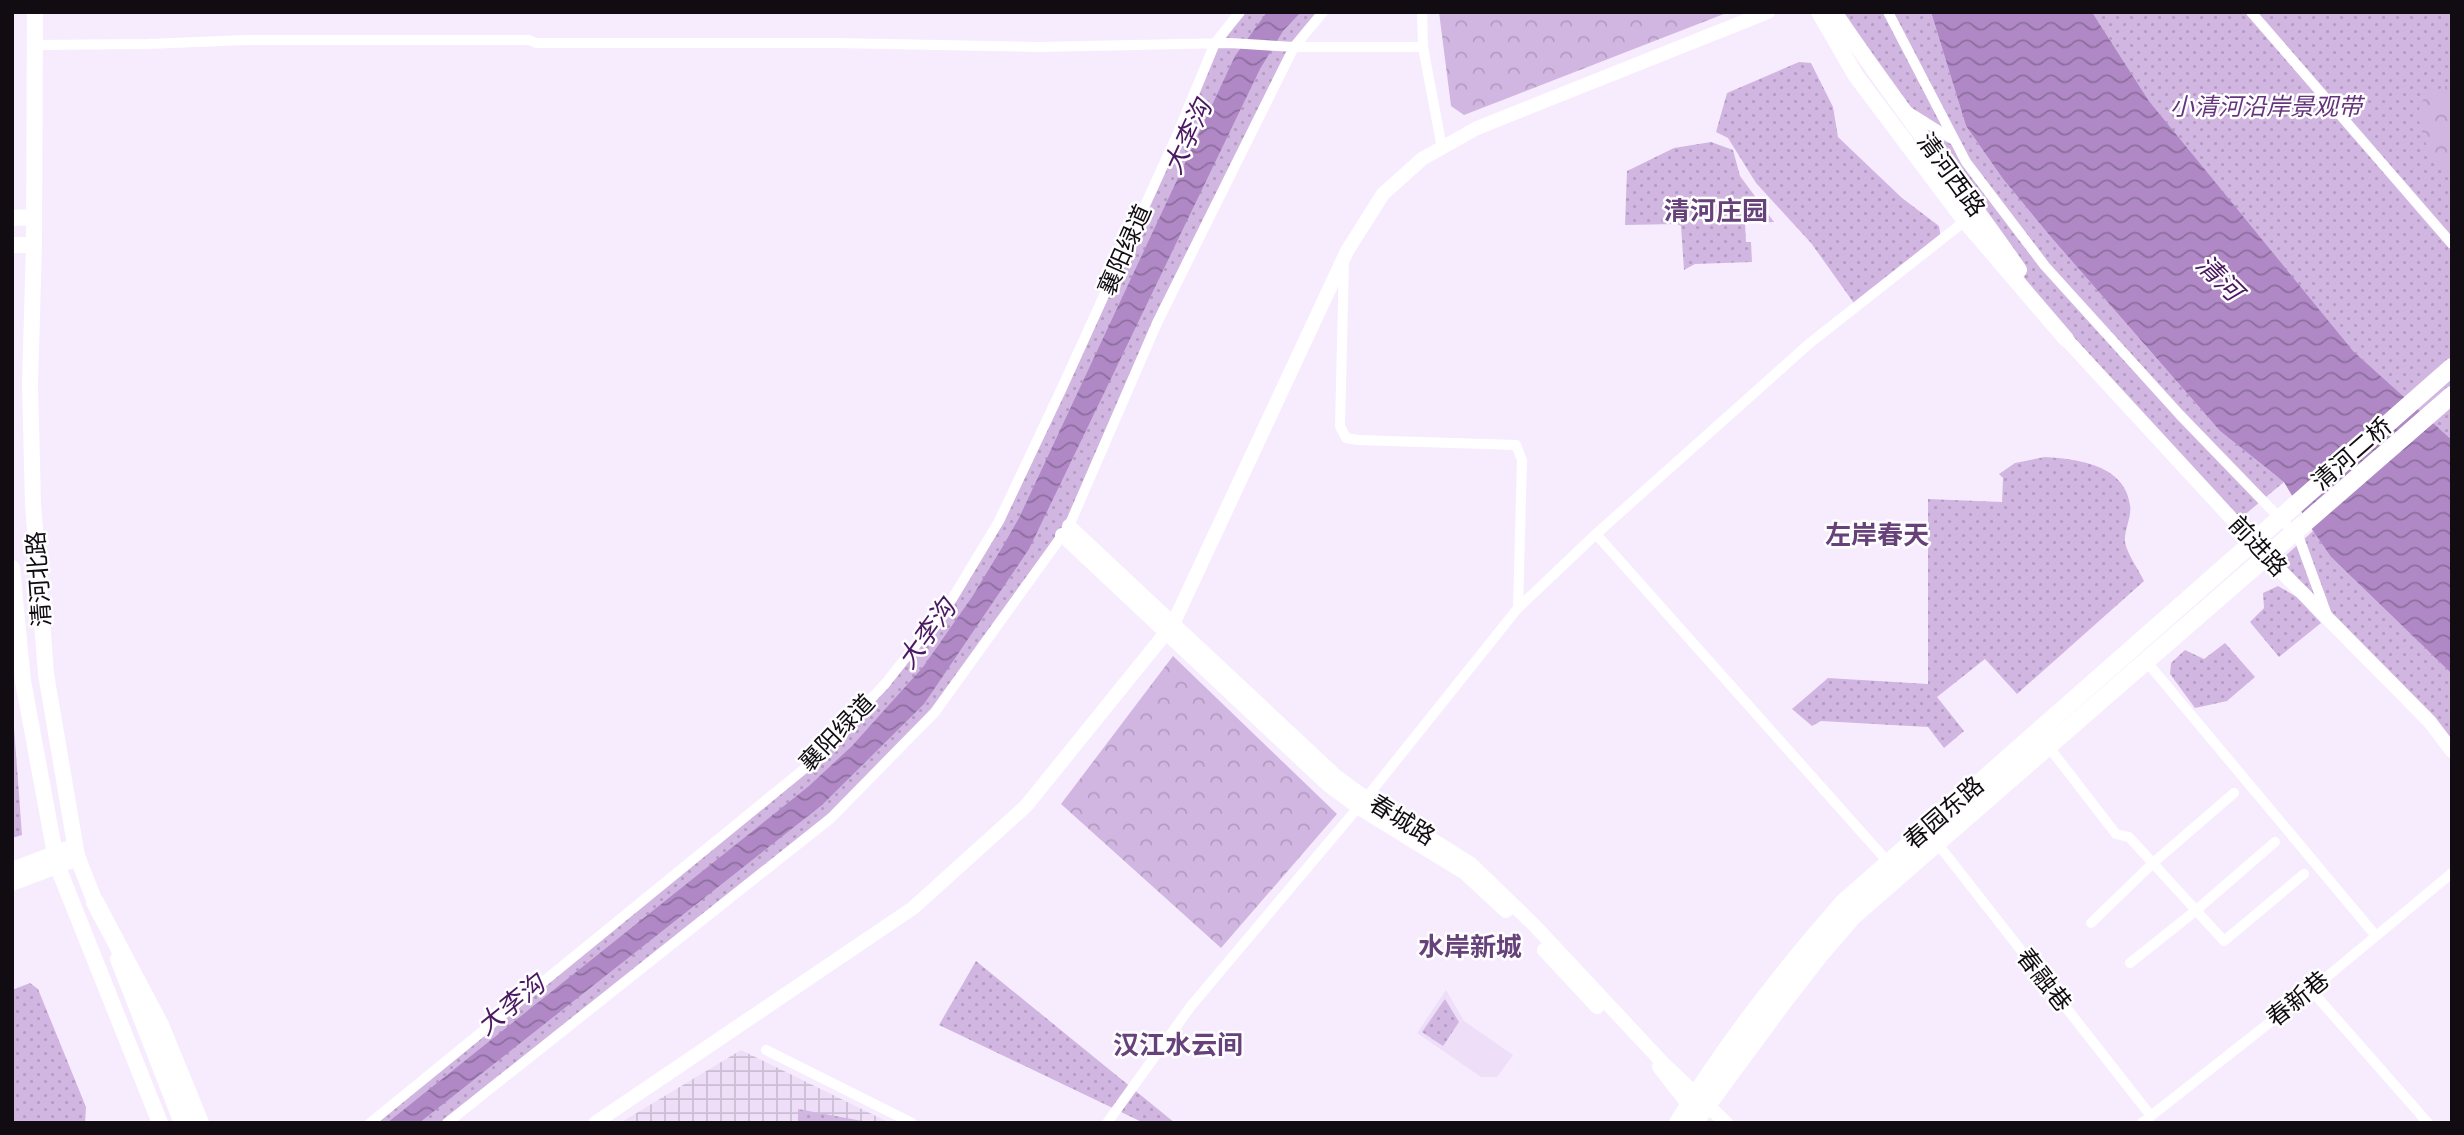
<svg xmlns="http://www.w3.org/2000/svg" width="2464" height="1135" viewBox="0 0 2464 1135" font-family="'Times New Roman','Noto Sans SC',serif">
	<style>
		.built { fill: #eedef7 }
		.industrial { fill: url(#industrial-grid) }
		.green { fill: url(#green-dots) }
		.forest { fill: url(#forest-crowns) }
		.water { fill: url(#water-waves) }
		.lines { fill: none; stroke-linecap: round; stroke-linejoin: round }
		.minor { stroke: #fff; stroke-width: 10 }
		.tertiary { stroke: #fff; stroke-width: 14 }
		.secondary { stroke: #fff; stroke-width: 16 }
		.primary { stroke: #fff; stroke-width: 18 }
		.trunk { stroke: #fff; stroke-width: 18 }
		.labels { text-anchor: middle; dominant-baseline: central; stroke-width: 5; stroke-linejoin: round; paint-order: stroke }
		.park-label { font-size: 24px; font-style: italic; fill: #65347e; stroke: #fefefe }
		.street-label { font-size: 24px; fill: #100c12; stroke: #fefefe }
		.water-label { font-size: 26px; font-style: italic; fill: #4b1862; stroke: #fefefe }
		.neighbourhood-label { font-size: 26px; font-weight: bold; fill: #66417a; stroke: #fefefe }
	</style>
	<defs>
		<pattern id="industrial-grid" width="8" height="8" patternUnits="userSpaceOnUse" patternTransform="scale(1.75)"><rect width="8" height="8" fill="#eedef7"/><path d="M0 4h8M4 0v8" fill="none" stroke="#cbbdd3"/></pattern>
		<pattern id="green-dots" width="8" height="8" patternUnits="userSpaceOnUse" patternTransform="scale(1.75)"><rect width="8" height="8" fill="#d2b6e2"/><path d="M2 2h.1M6 6h.1" fill="none" stroke="#b39bc1" stroke-width="1.8" stroke-linecap="round"/></pattern>
		<pattern id="forest-crowns" width="20" height="18" patternUnits="userSpaceOnUse" patternTransform="scale(1.75)"><rect width="20" height="18" fill="#d2b6e2"/><path d="M2 6a3 3 0 1 1 6 0M12 15a3 3 0 1 1 6 0" fill="none" stroke="#b39bc1"/></pattern>
		<pattern id="water-waves" width="16" height="10" patternUnits="userSpaceOnUse" patternTransform="scale(1.75)"><rect width="16" height="10" fill="#af88c5"/><path d="M0 5q4-4 8 0t8 0" fill="none" stroke="#8d6e9f"/></pattern>
	</defs>
	<rect width="100%" height="100%" fill="#f7ecfe"/>
	<path class="built" d="M 1446,990 L 1464,1021 L 1513,1055 L 1497,1077 L 1481,1077 L 1417,1033 Z"/>
	<path class="industrial" d="M 741,1050 L 890,1123 L 620,1123 Z"/>
	<path class="green" d="M 1240,12 L 1323,12 L 1294,47 L 1157,323 L 1074,516 L 935,712 L 831,818 L 444,1123 L 370,1123 L 804,769 L 885,684 L 952,599 L 998,521 L 1215,43 Z
		M 1834,12 L 1931,12 L 1966,126 L 2003,179 L 2050,236 L 2220,431 L 2284,482 L 2236,522 L 2066,339 L 1976,207 Z
		M 2092,12 L 2452,12 L 2452,440 L 2346,345 L 2149,101 Z
		M 1799,62 L 1811,63 L 1833,107 L 1838,137 L 1902,198 L 1939,226 L 1941,239 L 1856,306 L 1811,243 L 1756,183 L 1728,138 L 1716,132 L 1727,93 Z
		M 1711,142 L 1733,150 L 1740,176 L 1774,222 L 1745,223 L 1746,242 L 1751,242 L 1752,262 L 1695,264 L 1684,270 L 1681,226 L 1677,224 L 1625,225 L 1627,171 L 1674,148 Z
		M 2045,457 C 2078,459 2125,465 2130,505 C 2132,517 2124,530 2125,542 C 2127,554 2139,570 2144,581 L 2017,694 L 1985,659 L 1937,697 L 1964,731 L 1944,748 L 1928,727 L 1821,721 L 1812,726 L 1792,709 L 1828,678 L 1928,684 L 1928,499 L 2002,502 L 2003,478 L 1999,474 L 2015,463 Z
		M 2313,531 L 2331,557 L 2452,674 L 2452,751 L 2275,565 Z
		M 2278,586 L 2297,597 L 2321,623 L 2279,657 L 2250,622 L 2264,608 L 2263,593 Z
		M 2225,643 L 2255,677 L 2227,701 L 2195,708 L 2170,674 L 2171,663 L 2185,650 L 2204,659 Z
		M 12,700 L 22,835 L 12,838 Z
		M 976,961 L 1175,1123 L 1144,1123 L 939,1025 Z
		M 30,983 L 38,989 L 86,1107 L 85,1123 L 12,1123 L 12,990 Z
		M 1445,999 L 1459,1022 L 1443,1046 L 1422,1032 Z
		M 798,1109 L 873,1123 L 798,1123 Z"/>
	<path class="forest" d="M 1439,12 L 1729,12 L 1464,115 L 1451,106 Z
		M 2452,84 L 2452,169 L 2442,168 L 2428,151 L 2418,118 L 2420,103 L 2431,92 Z
		M 1173,656 L 1337,814 L 1221,948 L 1061,804 Z"/>
	<path class="water" d="M 1267,12 L 1301,12 L 1283,31 L 1260,69 L 1029,549 L 924,704 L 822,805 L 419,1123 L 387,1123 L 809,786 L 852,746 L 923,667 L 972,597 L 1003,546 L 1019,518 L 1235,56 Z
		M 1931,12 L 2092,12 L 2149,101 L 2353,351 L 2452,440 L 2452,674 L 2331,557 L 2313,531 L 2284,482 L 2220,431 L 2050,236 L 2003,179 L 1966,126 Z"/>
	<g class="lines">
		<path class="minor" d="M 1888,12 L 1966,162 L 2045,266 L 2180,415 L 2299,538 L 2327,615
			M 2251,12 L 2452,244
			M 35,45 L 148,44 L 245,40 L 529,40 L 536,43 L 834,43 L 1038,47 L 1230,43 L 1294,47 L 1423,47 L 1422,12
			M 1423,47 L 1442,148
			M 1909,112 L 1952,139
			M 1344,261 L 1340,426 L 1346,438 L 1358,440 L 1516,445 L 1522,460 L 1518,608
			M 1596,534 L 1888,862
			M 2146,661 L 2376,936
			M 2048,746 L 2116,834 L 2129,837 L 2224,941 L 2304,874
			M 1937,843 L 2151,1116
			M 2091,923 L 2153,863 L 2234,793
			M 2130,963 L 2194,912 L 2275,842
			M 2311,990 L 2428,1123
			M 766,1050 L 912,1123
			M 370,1123 L 804,769 L 885,684 L 952,599 L 999,521 L 1061,390 L 1177,135 L 1215,43 L 1240,12
			M 447,1123 L 831,818 L 935,712 L 1069,526 L 1157,323 L 1294,47 L 1323,12
			M 1107,1123 L 1191,1006 L 1366,798 L 1518,608 L 1596,534 L 1810,343 L 1965,221
			M 2142,1123 L 2311,990 L 2452,873"/>
		<path class="tertiary" d="M 2066,339 L 2266,556 L 2430,722 L 2452,751
			M 1069,526 L 1337,777 L 1366,798 L 1471,864 L 1534,925 L 1662,1062 L 1726,1123
			M 1062,535 L 1328,785 L 1359,808 L 1465,873 L 1506,911
			M 12,869 L 75,845
			M 12,884 L 78,859
			M 1544,950 L 1597,1007
			M 1659,1067 L 1694,1112
			M 595,1123 L 913,908 L 1026,806 L 1173,624 L 1347,251 L 1383,194 L 1422,159 L 1477,128 L 1768,12"/>
		<path class="secondary" d="M 35,12 L 34,245 L 30,384 L 33,504 L 46,674 L 77,856 L 99,912
			M 1819,12 L 1856,76 L 1965,221 L 2066,339
			M 1834,12 C 1893,100 1959,183 2019,270
			M 12,218 L 34,217
			M 12,245 L 34,245
			M 12,568 L 23,681 L 57,865 L 160,1123
			M 118,959 L 182,1123"/>
		<path class="primary" d="M 1678,1123 C 1726,1045 1783,971 1844,902 L 2452,367
			M 1694,1123 L 1780,1006 L 1821,953 L 1853,916 L 2452,395"/>
		<path class="trunk" d="M 95,902 L 160,1025 L 200,1123"/>
	</g>
	<g class="labels">
		<g class="park-label">
			<text x="2266" y="107">小清河沿岸景观带</text>
		</g>
		<g class="street-label">
			<text transform="translate(1951 175) rotate(54)">清河西路</text>
			<text transform="translate(1125 250) rotate(-66)">襄阳绿道</text>
			<text transform="translate(2352 454) rotate(-41)">清河二桥</text>
			<text transform="translate(2258 546) rotate(47)">前进路</text>
			<text transform="translate(39 579) rotate(-94)">清河北路</text>
			<text transform="translate(837 733) rotate(-46)">襄阳绿道</text>
			<text transform="translate(1944 813) rotate(-41)">春园东路</text>
			<text transform="translate(1402 820) rotate(32)">春城路</text>
			<text transform="translate(2044 980) rotate(52)">春融巷</text>
			<text transform="translate(2298 999) rotate(-39)">春新巷</text>
		</g>
		<g class="water-label">
			<text transform="translate(1188 137) rotate(-65)">大李沟</text>
			<text transform="translate(2219 278) rotate(45)">清河</text>
			<text transform="translate(927 634) rotate(-54)">大李沟</text>
			<text transform="translate(511 1005) rotate(-39)">大李沟</text>
		</g>
		<g class="neighbourhood-label">
			<text x="1716" y="211">清河庄园</text>
			<text x="1877" y="535">左岸春天</text>
			<text x="1470" y="947">水岸新城</text>
			<text x="1178" y="1045">汉江水云间</text>
		</g>
	</g>
	<rect width="2464" height="1135" fill="none" stroke="#100c12" stroke-width="28"/>
</svg>
